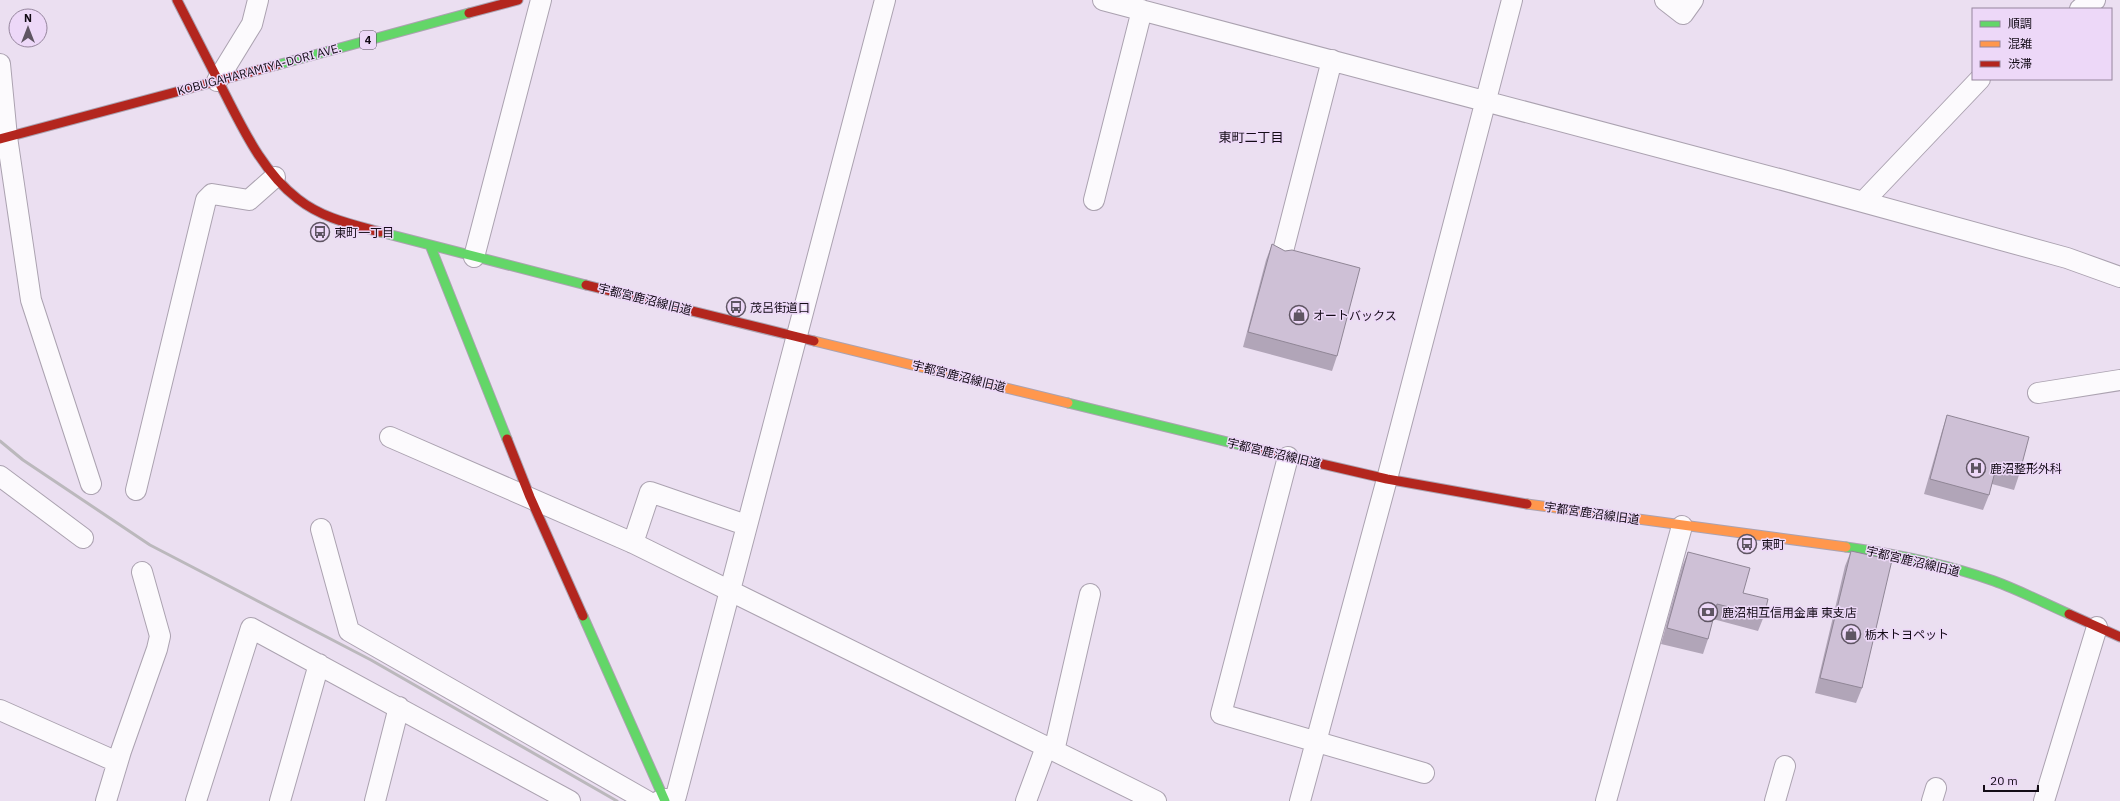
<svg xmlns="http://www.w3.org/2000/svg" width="2120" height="801" viewBox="0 0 2120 801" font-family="'IBM Plex Sans','Noto Sans JP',sans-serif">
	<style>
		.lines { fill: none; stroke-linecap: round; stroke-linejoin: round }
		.street-casing { stroke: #aba2b0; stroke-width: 22 }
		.fast-casing { stroke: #aba2b0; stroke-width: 11 }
		.slow-casing { stroke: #aba2b0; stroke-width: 11 }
		.jam-casing { stroke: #aba2b0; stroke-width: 11 }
		.street { stroke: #fcfafd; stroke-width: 20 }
		.fast { stroke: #63d668; stroke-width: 9 }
		.slow { stroke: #ff974d; stroke-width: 9 }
		.jam { stroke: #b3261e; stroke-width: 9 }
		.rail { stroke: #bbb8bc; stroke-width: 3 }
		.wall { fill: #b1a5b8 }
		.building { fill: #cec0d6; stroke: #908696 }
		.labels { text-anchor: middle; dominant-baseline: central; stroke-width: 3; stroke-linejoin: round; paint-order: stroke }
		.shield { fill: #edd8f8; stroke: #54485a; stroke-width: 1 }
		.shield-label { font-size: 11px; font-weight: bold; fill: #130b16 }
		.street-label { font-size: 12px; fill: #130b16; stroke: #edd8f8 }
		.poi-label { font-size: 12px; fill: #130b16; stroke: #edd8f8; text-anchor: start }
		.neighbourhood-label { font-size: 13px; fill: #130b16; stroke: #edd8f8 }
	</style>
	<rect width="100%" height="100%" fill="#ebdff1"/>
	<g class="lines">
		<defs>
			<path id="street" d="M 1103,0 L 1779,179 L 2067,258 L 2120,277
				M 1665,0 L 1683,14 L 1693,0
				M 2080,9 L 2095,0
				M 0,64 L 7,137 L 31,300 L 91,484
				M 217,81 L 252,24 L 258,0
				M 1094,200 L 1142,10
				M 1863,202 L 1980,79
				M 1282,255 L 1332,60
				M 474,257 L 541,0
				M 2038,393 L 2120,380
				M 390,437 L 633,543 L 1156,801
				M 1288,457 L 1221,714 L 1424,773
				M 0,476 L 83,538
				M 136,490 L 206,200 L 212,194 L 249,200 L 275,177
				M 321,529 L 349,631 L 647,801
				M 633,543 L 650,492 L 746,525
				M 0,710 L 117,762
				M 1054,751 L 1090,594
				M 106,801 L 121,751 L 157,649 L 160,636 L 142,572
				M 196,801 L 251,628 L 570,801
				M 280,801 L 319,664
				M 375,801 L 399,707
				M 659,801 L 676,796 L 885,0
				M 1026,801 L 1046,747
				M 1300,801 L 1387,479 L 1512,0
				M 1606,801 L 1682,526
				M 1775,801 L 1785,766
				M 1932,801 L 1936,788
				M 2044,801 L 2097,627"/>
			<path id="fast" d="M 277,65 L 469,13
				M 380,232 L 586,285
				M 430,245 L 507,439
				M 1068,403 L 1244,446
				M 1846,547 C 1896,554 1946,564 1994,581 C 2019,590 2044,603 2069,614
				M 583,616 L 665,801"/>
			<path id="slow" d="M 814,341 L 1068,403
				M 1527,504 L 1846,547"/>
			<path id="jam" d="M 177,0 C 193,31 209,62 224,92 C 244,131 263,172 298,199 C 322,218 351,224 380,232
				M 469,13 L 518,0
				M 0,139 L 277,65
				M 586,285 L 814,341
				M 507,439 L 530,497 L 583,616
				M 1244,446 L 1387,479 L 1527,504
				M 2069,614 L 2120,637"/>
		</defs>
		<use href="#street" class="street-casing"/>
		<use href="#fast" class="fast-casing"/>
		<use href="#slow" class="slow-casing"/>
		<use href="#jam" class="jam-casing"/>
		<use href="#street" class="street"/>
		<use href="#fast" class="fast"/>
		<use href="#slow" class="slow"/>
		<use href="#jam" class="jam"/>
		<path class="rail" d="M 0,441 L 23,460 L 150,545 L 371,660 L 617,801"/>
	</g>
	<path class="wall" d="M 1272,244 L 1337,356 L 1332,371 L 1243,347 L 1266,260 Z
		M 1947,415 L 2019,475 L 2014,490 L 1992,484 L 1989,495 L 1983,510 L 1924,494 L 1942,431 Z
		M 1851,551 L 1862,688 L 1856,703 L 1815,693 L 1845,566 Z
		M 1688,552 L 1743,593 L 1764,616 L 1758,631 L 1713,619 L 1708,639 L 1703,654 L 1661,644 L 1682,567 Z"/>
	<path class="building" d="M 1272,244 L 1285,251 L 1292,250 L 1360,268 L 1337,356 L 1248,332 Z
		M 1947,415 L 2029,437 L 2019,475 L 1996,468 L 1989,495 L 1930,479 Z
		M 1851,551 L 1892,560 L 1862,688 L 1820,678 Z
		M 1688,552 L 1750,568 L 1743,593 L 1768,599 L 1764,616 L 1717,604 L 1708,639 L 1667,628 Z"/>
	<defs>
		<symbol id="bus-ring" viewBox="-11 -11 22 22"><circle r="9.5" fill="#edd8f8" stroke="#5f5563" stroke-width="1.5"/><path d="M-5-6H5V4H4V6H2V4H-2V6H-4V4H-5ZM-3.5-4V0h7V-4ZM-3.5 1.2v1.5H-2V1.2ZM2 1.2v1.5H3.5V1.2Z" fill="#5f5563"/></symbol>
		<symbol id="shop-ring" viewBox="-11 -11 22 22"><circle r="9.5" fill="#edd8f8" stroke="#5f5563" stroke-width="1.5"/><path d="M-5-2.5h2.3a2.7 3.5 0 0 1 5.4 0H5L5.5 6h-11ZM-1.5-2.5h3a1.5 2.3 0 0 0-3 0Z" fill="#5f5563"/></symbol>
		<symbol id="hospital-ring" viewBox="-11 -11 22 22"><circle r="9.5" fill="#edd8f8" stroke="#5f5563" stroke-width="1.5"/><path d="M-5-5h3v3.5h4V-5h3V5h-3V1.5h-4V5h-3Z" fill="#5f5563"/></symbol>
		<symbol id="bank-ring" viewBox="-11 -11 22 22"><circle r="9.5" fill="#edd8f8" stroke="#5f5563" stroke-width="1.5"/><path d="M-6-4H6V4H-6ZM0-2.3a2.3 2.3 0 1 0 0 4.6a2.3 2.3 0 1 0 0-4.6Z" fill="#5f5563"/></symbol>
	</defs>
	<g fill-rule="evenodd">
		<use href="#bus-ring" x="309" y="221" width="22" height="22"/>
		<use href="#bus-ring" x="725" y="296" width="22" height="22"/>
		<use href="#shop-ring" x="1288" y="304" width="22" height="22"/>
		<use href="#hospital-ring" x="1965" y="457" width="22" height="22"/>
		<use href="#bus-ring" x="1736" y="533" width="22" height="22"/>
		<use href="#bank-ring" x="1697" y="601" width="22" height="22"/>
		<use href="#shop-ring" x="1840" y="623" width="22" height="22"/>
	</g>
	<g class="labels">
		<rect class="shield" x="360" y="31" width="16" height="18" rx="3"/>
		<g class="shield-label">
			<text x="368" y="40">4</text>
		</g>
		<g class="street-label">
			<text transform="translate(259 69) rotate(-15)">KOBUGAHARAMIYA-DORI AVE.</text>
			<text transform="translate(645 299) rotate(14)">宇都宮鹿沼線旧道</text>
			<text transform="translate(959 376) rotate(14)">宇都宮鹿沼線旧道</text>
			<text transform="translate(1274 453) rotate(13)">宇都宮鹿沼線旧道</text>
			<text transform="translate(1592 513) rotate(8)">宇都宮鹿沼線旧道</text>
			<text transform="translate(1913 561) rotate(13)">宇都宮鹿沼線旧道</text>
		</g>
		<g class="poi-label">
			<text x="334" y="232">東町一丁目</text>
			<text x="750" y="307">茂呂街道口</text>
			<text x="1313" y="315">オートバックス</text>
			<text x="1990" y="468">鹿沼整形外科</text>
			<text x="1761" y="544">東町</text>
			<text x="1722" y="612">鹿沼相互信用金庫 東支店</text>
			<text x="1865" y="634">栃木トヨペット</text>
		</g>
		<g class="neighbourhood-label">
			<text x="1251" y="137">東町二丁目</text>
		</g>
	</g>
	<rect x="1972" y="8" width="140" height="72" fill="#edd8f8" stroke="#96869e"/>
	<rect x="1980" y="21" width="20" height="6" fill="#63d668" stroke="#96869e"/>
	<text x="2008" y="28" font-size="12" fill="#130b16">順調</text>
	<rect x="1980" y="41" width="20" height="6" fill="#ff974d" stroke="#96869e"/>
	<text x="2008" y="48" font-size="12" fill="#130b16">混雑</text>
	<rect x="1980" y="61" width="20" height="6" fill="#b3261e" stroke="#96869e"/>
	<text x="2008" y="68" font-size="12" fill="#130b16">渋滞</text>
	<g transform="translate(28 28)"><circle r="19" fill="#edd8f8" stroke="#96869e"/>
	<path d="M0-3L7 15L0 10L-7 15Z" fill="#5f5563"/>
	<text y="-6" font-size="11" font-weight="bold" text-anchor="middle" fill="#130b16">N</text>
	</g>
	<path d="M1984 785v6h54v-6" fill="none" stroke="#130b16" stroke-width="2"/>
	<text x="1990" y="785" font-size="12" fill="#130b16" stroke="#edd8f8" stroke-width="3" paint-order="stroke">20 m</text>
</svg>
